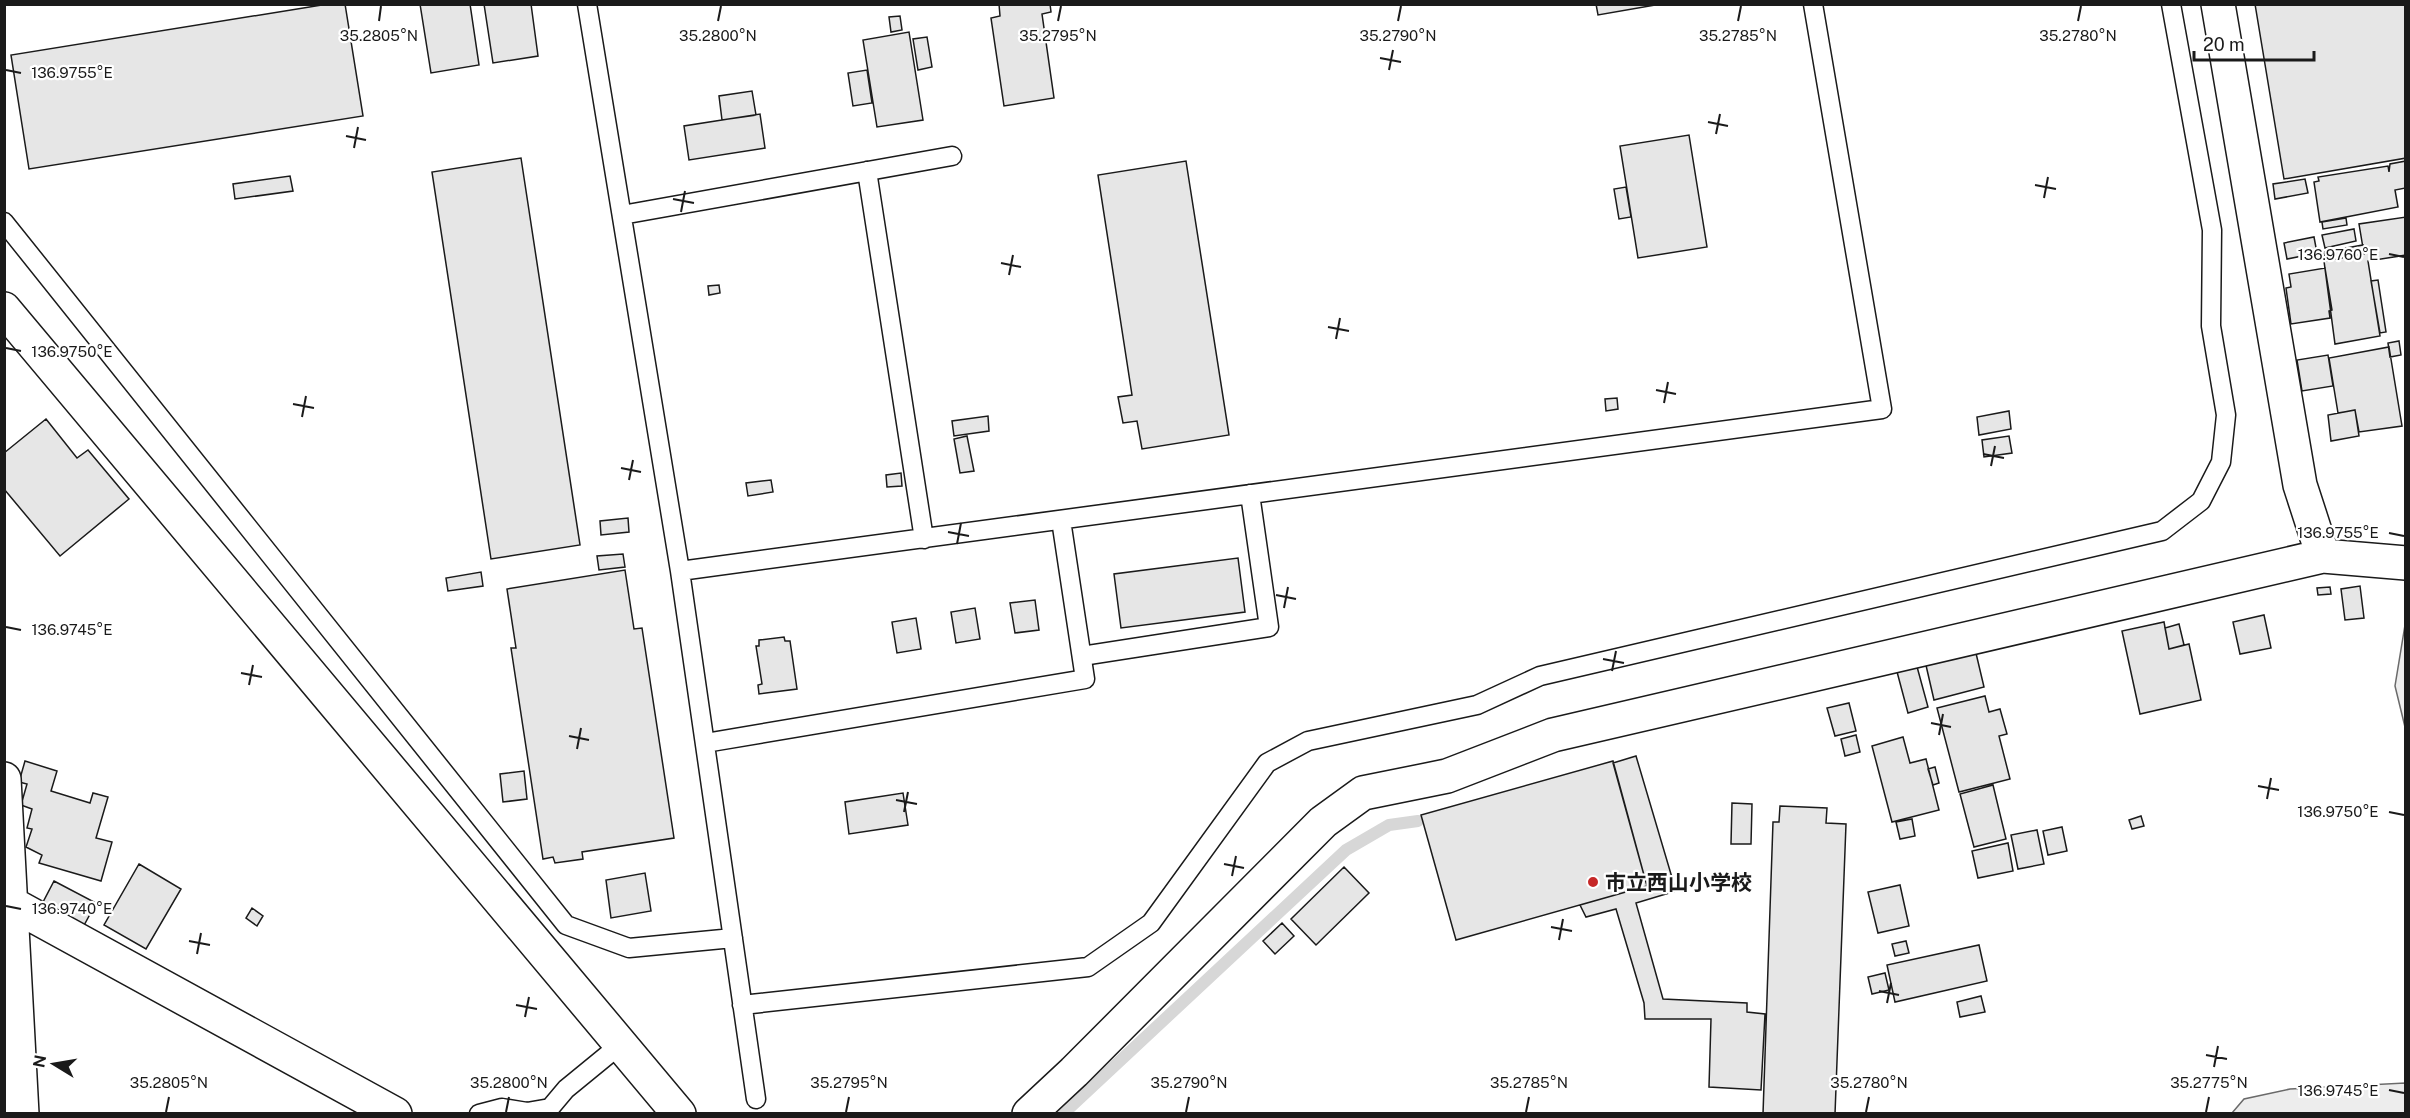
<svg xmlns="http://www.w3.org/2000/svg" width="2410" height="1118" viewBox="0 0 2410 1118" font-family="'Public Sans','Noto Sans JP',sans-serif">
	<style>
		.green { fill: #ededed; stroke: #6a6a6a; stroke-width: 1.5 }
		.lines { fill: none; stroke-linecap: round; stroke-linejoin: round }
		.stream { stroke: #d7d7d7; stroke-width: 12 }
		.building { fill: #e6e6e6; stroke: #1a1a1a; stroke-width: 1.5 }
		.lane-casing { stroke: #1a1a1a; stroke-width: 21 }
		.street-casing { stroke: #1a1a1a; stroke-width: 36 }
		.lane { stroke: #fff; stroke-width: 18 }
		.street { stroke: #fff; stroke-width: 33 }
		.ticks { fill: none; stroke: #1a1a1a; stroke-width: 2 }
		.poi-dot { fill: #c62828; stroke: #fff; stroke-width: 2 }
		.labels { text-anchor: middle; dominant-baseline: central; stroke-width: 4.5; stroke-linejoin: round; paint-order: stroke }
		.poi-label { font-size: 21px; font-weight: bold; fill: #1a1a1a; stroke: #fff; text-anchor: start }
		.ticks-label { font-size: 15px; text-anchor: middle; fill: #1a1a1a; stroke: #fff; stroke-width: 4.5; stroke-linejoin: round; paint-order: stroke }
	</style>
	<rect width="100%" height="100%" fill="#fff"/>
	<path class="green" d="M 2405,625 L 2405,727 L 2395,686 Z
		M 2405,1083 L 2405,1113 L 2232,1113 L 2244,1099 L 2290,1089 Z"/>
	<g class="lines">
		<path class="stream" d="M 1063,1114 L 1346,850 L 1389,825 L 1418,821"/>
	</g>
	<path class="building" d="M 328,4 L 345,4 L 363,116 L 29,169 L 11,55 Z
		M 420,4 L 470,4 L 479,65 L 431,73 Z
		M 484,4 L 531,4 L 538,56 L 493,63 Z
		M 999,4 L 1050,4 L 1051,12 L 1042,14 L 1054,98 L 1004,106 L 991,18 L 1000,16 Z
		M 1596,4 L 1661,4 L 1598,15 Z
		M 2255,4 L 2406,4 L 2406,158 L 2284,179 Z
		M 900,16 L 902,30 L 891,32 L 889,17 Z
		M 909,32 L 923,120 L 877,127 L 863,40 Z
		M 927,37 L 932,67 L 918,70 L 913,39 Z
		M 867,70 L 872,103 L 853,106 L 848,73 Z
		M 752,91 L 756,115 L 722,120 L 719,96 Z
		M 760,114 L 765,148 L 689,160 L 684,126 Z
		M 1689,135 L 1707,247 L 1638,258 L 1620,146 Z
		M 521,158 L 580,545 L 491,559 L 432,172 Z
		M 1186,161 L 1229,435 L 1142,449 L 1137,421 L 1123,423 L 1118,397 L 1132,395 L 1098,175 Z
		M 2406,161 L 2406,191 L 2405,188 L 2395,190 L 2398,207 L 2320,222 L 2314,182 L 2319,181 L 2318,177 L 2388,166 L 2389,172 L 2390,164 Z
		M 290,176 L 293,191 L 235,199 L 233,184 Z
		M 2305,179 L 2308,193 L 2275,199 L 2273,184 Z
		M 1626,187 L 1631,217 L 1619,219 L 1614,189 Z
		M 2406,217 L 2406,255 L 2368,261 L 2380,336 L 2335,344 L 2324,261 L 2364,254 L 2359,224 Z
		M 2346,218 L 2347,225 L 2323,229 L 2322,222 Z
		M 2354,229 L 2356,241 L 2325,248 L 2322,235 Z
		M 2314,237 L 2317,253 L 2287,259 L 2284,243 Z
		M 2363,245 L 2364,254 L 2326,261 L 2324,252 Z
		M 2325,268 L 2332,310 L 2329,311 L 2330,318 L 2291,324 L 2286,288 L 2291,287 L 2289,274 Z
		M 2378,280 L 2386,332 L 2380,333 L 2371,281 Z
		M 719,285 L 720,293 L 709,295 L 708,286 Z
		M 2399,341 L 2401,355 L 2390,357 L 2388,343 Z
		M 2389,347 L 2402,426 L 2359,432 L 2355,410 L 2338,413 L 2329,358 Z
		M 2328,355 L 2333,386 L 2302,391 L 2297,360 Z
		M 1617,398 L 1618,409 L 1606,411 L 1605,399 Z
		M 2355,410 L 2359,436 L 2331,441 L 2328,415 Z
		M 2009,411 L 2011,429 L 1979,435 L 1977,417 Z
		M 988,416 L 989,431 L 954,436 L 952,421 Z
		M 46,419 L 77,458 L 88,450 L 129,499 L 60,556 L 4,489 L 4,453 Z
		M 967,436 L 974,471 L 960,473 L 954,439 Z
		M 2009,436 L 2012,453 L 1984,457 L 1982,440 Z
		M 901,473 L 902,486 L 887,487 L 886,475 Z
		M 771,480 L 773,492 L 748,496 L 746,483 Z
		M 628,518 L 629,532 L 601,535 L 600,521 Z
		M 623,554 L 625,567 L 599,570 L 597,556 Z
		M 1238,558 L 1245,612 L 1121,628 L 1114,574 Z
		M 625,570 L 634,629 L 642,628 L 674,838 L 582,852 L 583,859 L 555,863 L 553,857 L 543,859 L 511,648 L 516,648 L 507,589 Z
		M 481,572 L 483,586 L 448,591 L 446,578 Z
		M 2360,586 L 2364,618 L 2345,620 L 2341,589 Z
		M 2330,587 L 2331,594 L 2318,595 L 2317,588 Z
		M 1035,600 L 1039,630 L 1015,633 L 1010,603 Z
		M 975,608 L 980,639 L 956,643 L 951,612 Z
		M 2264,615 L 2271,648 L 2240,654 L 2233,622 Z
		M 916,618 L 921,649 L 897,653 L 892,622 Z
		M 2164,622 L 2169,649 L 2189,644 L 2201,700 L 2140,714 L 2122,631 Z
		M 2179,624 L 2184,645 L 2169,649 L 2165,628 Z
		M 784,637 L 785,641 L 790,641 L 797,689 L 759,694 L 758,685 L 762,684 L 756,646 L 759,646 L 759,640 Z
		M 1975,649 L 1984,687 L 1934,700 L 1925,661 Z
		M 1916,663 L 1928,707 L 1908,713 L 1896,668 Z
		M 1985,696 L 1989,712 L 2000,709 L 2007,734 L 1999,736 L 2010,779 L 1959,792 L 1937,708 Z
		M 1849,703 L 1856,731 L 1835,736 L 1827,708 Z
		M 1856,735 L 1860,752 L 1845,756 L 1841,739 Z
		M 1903,737 L 1910,763 L 1926,759 L 1939,810 L 1892,822 L 1872,746 Z
		M 1636,756 L 1676,891 L 1636,903 L 1663,999 L 1747,1003 L 1747,1012 L 1765,1014 L 1761,1090 L 1709,1087 L 1711,1019 L 1645,1019 L 1644,1003 L 1616,909 L 1586,917 L 1580,905 L 1647,886 L 1613,763 Z
		M 25,761 L 57,771 L 51,791 L 90,803 L 93,793 L 108,797 L 96,838 L 112,842 L 101,881 L 39,863 L 42,855 L 26,847 L 32,829 L 27,828 L 32,809 L 21,805 L 27,784 L 19,782 Z
		M 1613,761 L 1647,886 L 1456,940 L 1421,815 Z
		M 1935,767 L 1939,783 L 1933,785 L 1928,769 Z
		M 524,771 L 527,799 L 503,802 L 500,774 Z
		M 1993,785 L 2006,839 L 1974,847 L 1960,794 Z
		M 903,793 L 908,825 L 849,834 L 845,802 Z
		M 1732,803 L 1752,804 L 1751,844 L 1731,844 Z
		M 1780,806 L 1827,808 L 1826,823 L 1846,824 L 1835,1114 L 1763,1114 L 1773,822 L 1779,822 Z
		M 2141,816 L 2144,826 L 2132,829 L 2129,820 Z
		M 1912,819 L 1915,836 L 1900,839 L 1896,822 Z
		M 2062,827 L 2067,851 L 2048,855 L 2043,831 Z
		M 2037,830 L 2044,864 L 2018,869 L 2011,835 Z
		M 2008,843 L 2013,871 L 1978,878 L 1972,851 Z
		M 139,864 L 181,889 L 146,949 L 104,925 Z
		M 1344,867 L 1369,893 L 1316,945 L 1291,919 Z
		M 645,873 L 651,911 L 611,918 L 606,880 Z
		M 54,881 L 96,903 L 82,929 L 41,906 Z
		M 1900,885 L 1909,926 L 1878,933 L 1868,892 Z
		M 252,908 L 263,916 L 257,926 L 246,918 Z
		M 1282,923 L 1294,936 L 1275,954 L 1263,941 Z
		M 1906,941 L 1909,953 L 1895,956 L 1892,944 Z
		M 1979,945 L 1987,981 L 1895,1002 L 1887,965 Z
		M 1885,973 L 1889,990 L 1872,994 L 1868,977 Z
		M 1981,996 L 1985,1012 L 1960,1017 L 1957,1002 Z"/>
	<g class="lines">
		<defs>
			<path id="lane" d="M 587,4 L 680,571 L 756,1099
				M 867,171 L 924,539
				M 622,215 L 952,156
				M 4,222 L 566,925 L 629,948 L 733,938
				M 680,571 L 1882,409 L 1813,4
				M 1082,656 L 1269,627 L 1250,494
				M 705,743 L 1085,679 L 1061,520
				M 742,1005 L 1088,967 L 1151,923 L 1267,763 L 1308,741 L 1477,705 L 1540,676 L 2162,531 L 2201,501 L 2221,462 L 2226,415 L 2211,326 L 2212,230 L 2171,4
				M 479,1114 L 502,1108 L 527,1112 L 550,1108 L 566,1089 L 621,1044"/>
			<path id="street" d="M 2218,4 L 2300,485 L 2323,556
				M 4,309 L 679,1114
				M 4,779 L 22,1114
				M 12,904 L 395,1114
				M 1029,1114 L 1074,1072 L 1323,822 L 1363,793 L 1447,776 L 1553,735 L 2323,556 L 2406,563"/>
		</defs>
		<use href="#lane" class="lane-casing"/>
		<use href="#street" class="street-casing"/>
		<use href="#lane" class="lane"/>
		<use href="#street" class="street"/>
	</g>
	<path class="ticks" d="M 379,21 L 381,6M 718,21 L 721,6M 1058,21 L 1061,6M 1398,21 L 1401,6M 1738,21 L 1741,6M 2078,21 L 2081,6M 1380,58 L 1401,62M 6,70 L 21,73M 1389,70 L 1393,50M 1708,122 L 1728,126M 1716,134 L 1720,114M 346,136 L 366,140M 354,148 L 358,127M 2035,185 L 2056,189M 2044,198 L 2048,177M 673,199 L 694,203M 681,212 L 685,191M 2389,254 L 2404,257M 1001,263 L 1021,267M 1009,275 L 1013,255M 1328,327 L 1349,331M 1336,339 L 1340,318M 6,348 L 21,351M 1656,390 L 1676,394M 1664,403 L 1668,382M 293,404 L 314,408M 302,417 L 306,396M 1983,454 L 2004,458M 1991,466 L 1995,446M 621,468 L 641,472M 629,480 L 633,460M 948,532 L 969,536M 2389,533 L 2404,536M 957,544 L 961,523M 1276,595 L 1296,599M 1284,608 L 1288,587M 6,627 L 21,630M 1603,659 L 1624,663M 1612,671 L 1616,651M 241,673 L 262,677M 249,685 L 253,665M 1931,723 L 1951,727M 1939,735 L 1943,714M 569,736 L 589,740M 577,749 L 581,728M 2258,786 L 2279,790M 2267,799 L 2271,778M 896,800 L 917,804M 904,812 L 908,792M 2389,812 L 2404,815M 1224,864 L 1244,868M 1232,876 L 1236,856M 6,906 L 21,909M 1551,927 L 1572,931M 1559,940 L 1563,919M 189,941 L 210,945M 197,954 L 201,933M 1879,991 L 1899,995M 1887,1003 L 1891,983M 516,1005 L 537,1009M 525,1017 L 529,997M 2206,1055 L 2227,1059M 2214,1067 L 2218,1046M 2389,1090 L 2404,1093M 166,1112 L 169,1097M 506,1112 L 509,1097M 846,1112 L 849,1097M 1186,1112 L 1189,1097M 1526,1112 L 1529,1097M 1866,1112 L 1869,1097M 2206,1112 L 2209,1097"/>
	<circle class="poi-dot" cx="1593" cy="882" r="6"/>
	<g class="labels">
		<g class="poi-label">
			<text x="1605" y="882">市立西山小学校</text>
		</g>
	</g>
	<g class="ticks-label">
		<text x="379" y="41">35.2805°N</text>
		<text x="718" y="41">35.2800°N</text>
		<text x="1058" y="41">35.2795°N</text>
		<text x="1398" y="41">35.2790°N</text>
		<text x="1738" y="41">35.2785°N</text>
		<text x="2078" y="41">35.2780°N</text>
		<text x="72" y="78">136.9755°E</text>
		<text x="2338" y="260">136.9760°E</text>
		<text x="72" y="357">136.9750°E</text>
		<text x="2338" y="538">136.9755°E</text>
		<text x="72" y="635">136.9745°E</text>
		<text x="2338" y="817">136.9750°E</text>
		<text x="72" y="914">136.9740°E</text>
		<text x="169" y="1088">35.2805°N</text>
		<text x="509" y="1088">35.2800°N</text>
		<text x="849" y="1088">35.2795°N</text>
		<text x="1189" y="1088">35.2790°N</text>
		<text x="1529" y="1088">35.2785°N</text>
		<text x="1869" y="1088">35.2780°N</text>
		<text x="2209" y="1088">35.2775°N</text>
		<text x="2338" y="1096">136.9745°E</text>
	</g>
	<rect width="2410" height="1118" fill="none" stroke="#1a1a1a" stroke-width="12"/>
	<g transform="translate(54 1064) rotate(281)" stroke="#ffffff" stroke-width="4.5" paint-order="stroke">
	<path d="M0-4.5L10 22L0 15L-10 22Z" fill="#1a1a1a"/>
	<text y="-9" font-size="16" font-weight="bold" text-anchor="middle" fill="#1a1a1a">N</text>
	</g>
	<path d="M2194 51v9h120v-9" fill="none" stroke="#1a1a1a" stroke-width="3"/>
	<text x="2203" y="51" font-size="18" fill="#1a1a1a" stroke="#ffffff" stroke-width="4.5" paint-order="stroke">20 m</text>
</svg>
